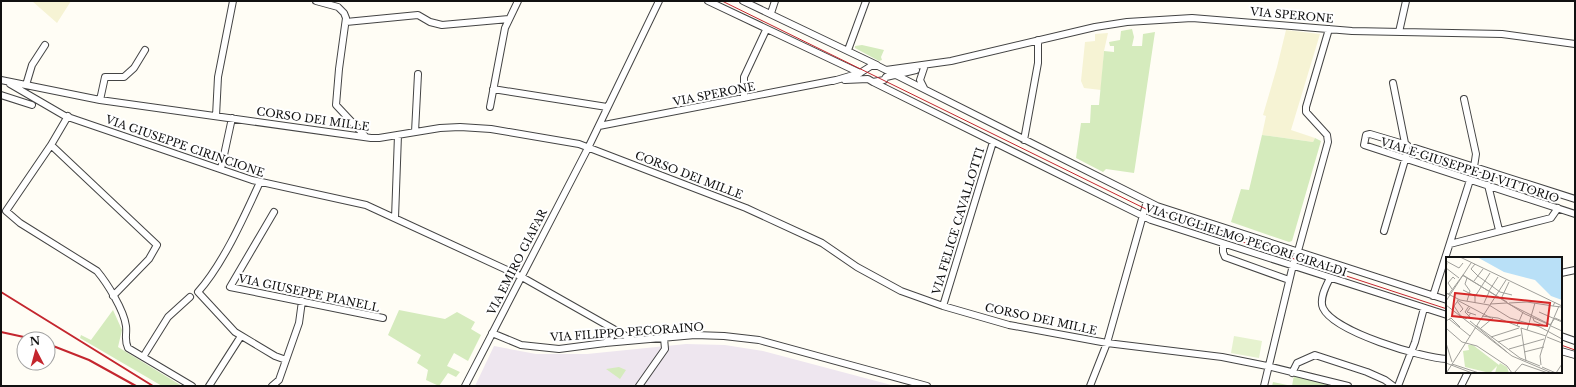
<svg xmlns="http://www.w3.org/2000/svg" width="1576" height="387" viewBox="0 0 1576 387" font-family="'Libre Baskerville',serif">
	<style>
		.industrial { fill: #eee6ef }
		.farmland { fill: #f6f3d4 }
		.green { fill: #d5ebbd }
		.pitch { fill: #e6f2cf }
		.lines { fill: none; stroke-linecap: round; stroke-linejoin: round }
		.minor-casing { stroke: #444; stroke-width: 8 }
		.minor { stroke: #fff; stroke-width: 6 }
		.tram { stroke: #c4262e; stroke-width: 1 }
		.rail { stroke: #c4262e; stroke-width: 2 }
		.labels { text-anchor: middle; dominant-baseline: central; stroke-width: 4; stroke-linejoin: round; paint-order: stroke }
		.street-label { font-size: 11px; fill: #111; stroke: #fff }
		.inset-road { fill: none; stroke: #a09f9a; stroke-width: 1 }
		.view { fill: #d62828; fill-opacity: 0.15; stroke: #d62828; stroke-width: 2 }
		.inset-edge { fill: none; stroke: #111; stroke-width: 2 }
	</style>
	<rect width="100%" height="100%" fill="#fffdf5"/>
	<path class="industrial" d="M 686,344 L 725,345 L 763,351 L 895,386 L 475,386 L 494,346 L 536,354 L 587,354 Z"/>
	<path class="farmland" d="M 32,1 L 71,1 L 57,23 Z
		M 1286,30 L 1320,34 L 1291,130 L 1315,138 L 1313,142 L 1262,135 L 1266,116 L 1263,115 L 1277,67 Z
		M 1108,33 L 1104,51 L 1101,90 L 1084,88 L 1081,81 L 1085,42 L 1095,41 L 1095,34 Z"/>
	<path class="green" d="M 1132,29 L 1134,37 L 1132,46 L 1142,46 L 1143,34 L 1155,32 L 1135,167 L 1134,173 L 1106,169 L 1103,172 L 1076,158 L 1081,123 L 1090,123 L 1091,105 L 1099,105 L 1104,51 L 1114,52 L 1114,46 L 1110,46 L 1109,42 L 1120,40 L 1121,31 Z
		M 862,45 L 884,50 L 881,57 L 882,60 L 879,61 L 855,48 L 855,46 Z
		M 1262,135 L 1313,142 L 1315,138 L 1321,141 L 1292,241 L 1289,242 L 1231,222 L 1241,189 L 1249,190 Z
		M 113,310 L 122,330 L 118,347 L 182,386 L 162,386 L 80,338 L 81,335 L 91,340 Z
		M 399,310 L 445,319 L 457,312 L 475,322 L 471,329 L 481,335 L 468,361 L 454,353 L 447,366 L 460,372 L 456,377 L 448,373 L 439,386 L 426,380 L 428,370 L 417,363 L 421,355 L 388,335 Z
		M 619,367 L 626,370 L 620,379 L 606,369 Z
		M 1294,375 L 1334,386 L 1272,386 L 1273,382 L 1292,386 Z"/>
	<path class="pitch" d="M 1234,336 L 1262,341 L 1259,358 L 1231,353 Z"/>
	<g class="lines">
		<defs>
			<path id="minor" d="M 316,1 L 338,7 L 344,13 L 346,18 L 339,69 L 336,105 L 366,137
				M 708,1 L 860,73
				M 743,1 L 877,65
				M 771,13 L 775,1
				M 346,22 L 418,15 L 430,22 L 442,25 L 509,19
				M 1399,32 L 1406,1
				M 848,50 L 866,1
				M 886,70 L 951,61 L 1095,27 L 1127,22 L 1192,18 L 1352,31 L 1502,34 L 1575,44
				M 1,80 L 100,100 L 371,138 L 379,138 L 440,128 L 460,127 L 491,129 L 579,144 L 746,208 L 822,243 L 857,267 L 901,291 L 943,306 L 1009,325 L 1107,343 L 1222,357 L 1267,366 L 1348,386
				M 845,80 L 868,79 L 873,82 L 884,80 L 886,77 L 916,70
				M 833,81 L 860,73 L 871,66 L 878,66 L 1157,206 L 1447,300
				M 873,82 L 1151,220 L 1447,315
				M 10,84 L 65,116 L 252,180 L 366,205 L 520,276 L 633,340
				M 26,85 L 32,65 L 45,45
				M 924,88 L 920,80 L 924,68
				M 493,89 L 607,107
				M 1,95 L 32,105
				M 744,98 L 744,77 L 766,30
				M 1464,99 L 1476,154 L 1474,167
				M 100,100 L 105,77 L 124,77 L 134,68 L 145,50
				M 490,107 L 505,28 L 518,1
				M 68,116 L 51,145 L 157,245 L 149,259 L 113,296
				M 216,116 L 218,77 L 233,1
				M 599,126 L 836,80
				M 415,132 L 418,74
				M 1024,140 L 1038,63 L 1038,40
				M 51,145 L 6,211 L 20,223 L 97,271 C 107,283 124,310 126,326 C 127,335 124,340 128,348 L 192,386
				M 1407,145 L 1370,134 L 1366,135 L 1364,145 L 1575,214
				M 1415,148 L 1575,199
				M 221,169 L 232,118
				M 260,182 C 244,217 223,264 198,292 L 235,332 L 275,356 L 286,360
				M 1488,185 L 1499,230
				M 274,212 L 230,287 L 383,318
				M 395,218 L 398,135
				M 1384,231 L 1407,153 L 1393,83
				M 1450,244 L 1551,218 L 1558,208
				M 1223,245 L 1223,252 L 1225,257 L 1289,280
				M 1561,273 L 1575,270
				M 1330,278 C 1326,286 1319,299 1323,308 C 1334,332 1422,358 1447,359
				M 1433,296 L 1470,180
				M 943,306 L 993,142
				M 492,333 L 521,345 L 559,349 L 605,343 L 695,335 L 724,336 L 759,340 L 927,386
				M 1561,336 L 1575,341
				M 605,343 L 611,337 L 615,330
				M 1561,351 L 1575,355
				M 143,357 L 168,317 L 190,297
				M 1292,373 L 1297,363 L 1315,355 L 1367,372 L 1385,380 L 1393,386
				M 209,386 L 241,336
				M 272,386 L 279,380 L 299,323 L 302,301
				M 465,386 L 588,148 L 659,1
				M 639,386 L 665,349 L 664,338
				M 1090,386 L 1107,343 L 1147,201
				M 1264,386 L 1293,265 L 1298,251 L 1328,142 L 1327,135 L 1306,112 L 1306,107 L 1329,29
				M 1398,386 L 1415,342 L 1424,308
				M 1461,386 L 1468,372"/>
		</defs>
		<use href="#minor" class="minor-casing"/>
		<use href="#minor" class="minor"/>
		<path class="tram" d="M 722,1 L 1154,213 L 1447,309
			M 1561,345 L 1575,350"/>
		<path class="rail" d="M 1,292 L 153,386
			M 1,332 L 33,339
			M 48,344 L 89,360 L 136,386"/>
	</g>
	<g class="labels">
		<g class="street-label">
			<text transform="translate(1292 15) rotate(5)">VIA SPERONE</text>
			<text transform="translate(714 94) rotate(-11)">VIA SPERONE</text>
			<text transform="translate(313 119) rotate(8)">CORSO DEI MILLE</text>
			<text transform="translate(185 146) rotate(19)">VIA GIUSEPPE CIRINCIONE</text>
			<text transform="translate(1470 170) rotate(18)">VIALE GIUSEPPE DI VITTORIO</text>
			<text transform="translate(689 175) rotate(21)">CORSO DEI MILLE</text>
			<text transform="translate(958 221) rotate(-73)">VIA FELICE CAVALLOTTI</text>
			<text transform="translate(1246 240) rotate(18)">VIA GUGLIELMO PECORI GIRALDI</text>
			<text transform="translate(517 262) rotate(-63)">VIA EMIRO GIAFAR</text>
			<text transform="translate(309 293) rotate(12)">VIA GIUSEPPE PIANELL</text>
			<text transform="translate(1041 319) rotate(12)">CORSO DEI MILLE</text>
			<text transform="translate(627 332) rotate(-4)">VIA FILIPPO PECORAINO</text>
		</g>
	</g>
	<g transform="translate(1446 257)">
		<rect width="116" height="116" fill="#fffdf5"/>
		<path d="M 22,88 L 27,88 L 53,108 L 54,106 L 61,110 L 63,116 L 49,116 L 51,109 L 44,116 L 19,110 L 17,94 L 23,93 Z" fill="#d5ebbd"/>
		<path d="M 31,0 L 116,0 L 116,43 L 105,39 L 89,23 L 58,15 Z" fill="#b9e0f7"/>
		<path class="inset-road" d="M 14,0 L 116,49M 0,4 L 13,11 L 17,6M 1,6 L 0,11 L 13,21M 29,7 L 25,12 L 32,19M 16,18 L 61,45M 32,19 L 54,35 L 66,38M 21,21 L 19,27 L 24,34 L 21,44M 28,24 L 37,12M 6,32 L 2,26 L 7,20 L 9,22M 17,33 L 29,39 L 29,46M 43,34 L 52,20M 0,36 L 14,43 L 43,48 L 64,61 L 94,70 L 116,82M 0,36 L 3,37 L 17,18 L 79,57 L 104,68 L 109,61 L 116,64M 30,38 L 44,16M 55,42 L 63,25M 11,43 L 45,61M 0,44 L 25,6M 11,44 L 17,52 L 14,55M 11,45 L 8,49 L 14,58 L 20,62 L 25,56M 109,45 L 107,49 L 115,50M 38,46 L 43,35M 63,46 L 81,45 L 107,49M 44,47 L 61,46 L 105,68M 0,48 L 66,99 L 106,116M 23,49 L 19,55 L 24,60M 24,51 L 21,55 L 30,58M 93,55 L 116,65M 36,59 L 52,61 L 74,70M 87,61 L 88,64 L 97,68M 3,62 L 24,79M 0,64 L 5,61 L 14,70M 24,64 L 61,95M 31,69 L 74,101 L 94,109M 71,69 L 77,55M 105,69 L 116,74M 35,71 L 47,61M 75,71 L 80,104M 75,71 L 100,79M 1,72 L 16,85 L 31,89 L 61,109 L 66,116M 81,73 L 89,46M 45,80 L 73,71M 101,80 L 116,86M 0,84 L 0,71M 52,85 L 75,78M 0,86 L 6,105M 63,92 L 98,82M 78,95 L 98,90M 0,106 L 26,116M 6,107 L 33,116M 95,108 L 94,99 L 100,79 L 113,49M 96,110 L 110,116 L 116,107M 1,115 L 60,23M 68,116 L 76,107 L 102,116"/>
		<path class="view" d="M 9,36 L 104,46 L 101,69 L 6,59 Z"/>
		<rect width="116" height="116" class="inset-edge"/>
	</g>
	<rect width="1576" height="387" fill="none" stroke="#111111" stroke-width="4"/>
	<g transform="translate(36 351) rotate(354)"><circle r="19" fill="#ffffff" stroke="#a0a0a0"/>
	<path d="M0-3L7 15L0 10L-7 15Z" fill="#c4262e"/>
	<text y="-6" font-size="11" font-weight="bold" text-anchor="middle" fill="#111111">N</text>
	</g>
</svg>
